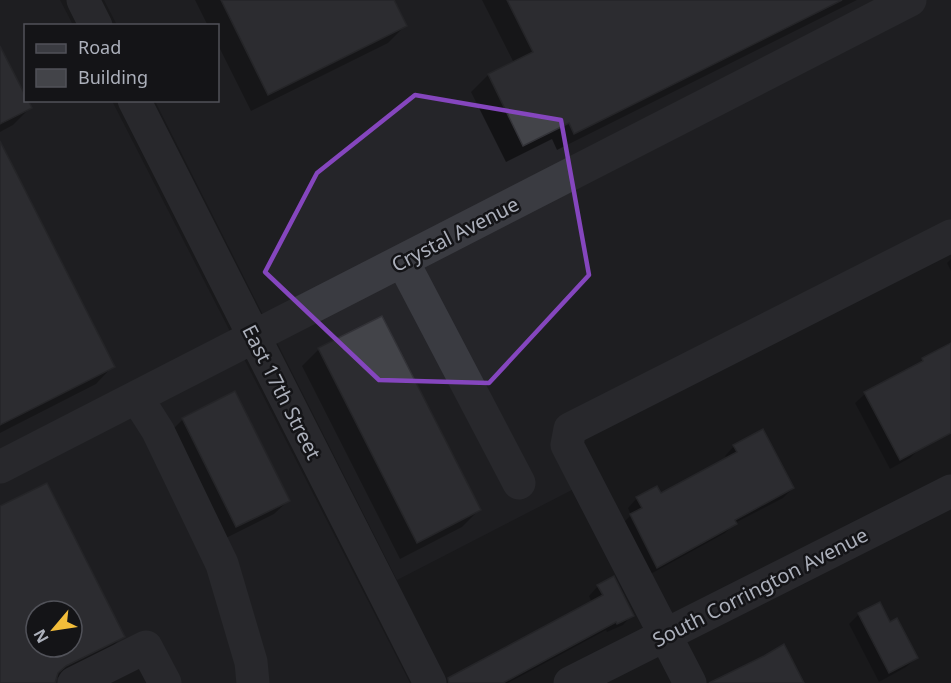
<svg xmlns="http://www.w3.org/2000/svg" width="951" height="683" viewBox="0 0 951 683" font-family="'Noto Sans',sans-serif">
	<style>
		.built { fill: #252529; fill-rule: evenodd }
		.shadow { fill: #0007; fill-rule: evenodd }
		.building { fill: #434449; stroke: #333338; stroke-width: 1.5; fill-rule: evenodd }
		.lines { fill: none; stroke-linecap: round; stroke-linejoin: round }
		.minor { stroke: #3a3b41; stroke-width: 33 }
		.marked { fill: none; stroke: #8546be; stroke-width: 4.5; stroke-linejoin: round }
		.labels { text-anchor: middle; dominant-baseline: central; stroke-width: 5; stroke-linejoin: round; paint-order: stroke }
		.street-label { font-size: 20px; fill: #acb0bb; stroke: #141417 }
	</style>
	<rect width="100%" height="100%" fill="#19191c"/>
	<path class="built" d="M 0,0 L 60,0 L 73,25 L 26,26 L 26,100 L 112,101 L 410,683 L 155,683 L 143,660 L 97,683 L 0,683 ZM 36,611 L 72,611 L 72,647 L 36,647 Z
		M 104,0 L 951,0 L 951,225 L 584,436 L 581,449 L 595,478 L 397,580 L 155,101 L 218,100 L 218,26 L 117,25 Z"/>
	<path class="shadow" d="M 195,0 L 393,0 L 405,26 L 388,43 L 251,111 L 218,45 L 218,26 L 208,26 Z
		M 482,0 L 857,0 L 557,150 L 552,139 L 506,162 L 471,92 L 488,75 L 514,63 Z
		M 0,50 L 30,108 L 13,125 L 0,132 Z
		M 0,145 L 113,366 L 96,384 L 0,433 Z
		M 951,259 L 951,271 L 947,263 Z
		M 319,349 L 479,510 L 462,527 L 400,559 L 302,366 Z
		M 951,349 L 951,431 L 920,448 L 910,458 L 890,469 L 855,403 L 865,394 L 917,366 L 923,359 Z
		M 183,419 L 288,501 L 274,514 L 222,540 L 169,433 Z
		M 734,446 L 793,488 L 783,498 L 735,523 L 725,533 L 647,576 L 621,525 L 631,515 L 628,508 L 637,498 L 660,495 L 727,460 L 725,456 Z
		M 0,508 L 123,636 L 106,653 L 55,679 L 53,683 L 0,683 ZM 36,611 L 72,611 L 72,647 L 36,647 Z
		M 598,586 L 632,615 L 623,625 L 607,632 L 606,630 L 508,683 L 461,683 L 592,603 L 589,596 Z
		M 879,604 L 889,624 L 916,658 L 906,667 L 879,682 L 849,624 L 858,615 Z"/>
	<path class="building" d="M 221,0 L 394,0 L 407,26 L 268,95 Z
		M 507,0 L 842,0 L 574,134 L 569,123 L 523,146 L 488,74 L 533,52 Z
		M 0,46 L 26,97 L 26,100 L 28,100 L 32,108 L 0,124 Z
		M 0,141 L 115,367 L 0,425 Z
		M 382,316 L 481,510 L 417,543 L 318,348 Z
		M 951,343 L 951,433 L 900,460 L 864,392 L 923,361 L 922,358 Z
		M 235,391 L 290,501 L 236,527 L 182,418 Z
		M 763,429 L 794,488 L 735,520 L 737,524 L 657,568 L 630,514 L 642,508 L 636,497 L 657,486 L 661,493 L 737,452 L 733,445 Z
		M 47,483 L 125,637 L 66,666 L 58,673 L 55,683 L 0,683 L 0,506 ZM 36,611 L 72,611 L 72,647 L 36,647 Z
		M 614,576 L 634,616 L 617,624 L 616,622 L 503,683 L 449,683 L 448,678 L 603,595 L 597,585 Z
		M 880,602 L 890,622 L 897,618 L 918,658 L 889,673 L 858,613 Z
		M 784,644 L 804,683 L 709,683 L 764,656 Z"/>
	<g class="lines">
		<path class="minor" d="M 83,0 L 96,26
			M 134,100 L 430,683
			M 403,262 L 519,483
			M 137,398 L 158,431 L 222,564 L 251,662 L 253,683
			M 0,467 L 910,0
			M 74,683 L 146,647 L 165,683
			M 570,683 L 951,491
			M 690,683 L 567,445 L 570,429 L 951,236"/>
	</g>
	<path d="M0 0H951V683H0ZM 415,95 L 561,120 L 589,275 L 489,383 L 379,380 L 265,272 L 317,173 Z" fill="#19191c" fill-opacity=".55" fill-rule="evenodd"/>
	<path class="marked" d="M 415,95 L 561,120 L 589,275 L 489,383 L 379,380 L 265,272 L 317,173 Z"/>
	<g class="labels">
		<g class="street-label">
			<text transform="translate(455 234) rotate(-27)">Crystal Avenue</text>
			<text transform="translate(282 392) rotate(63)">East 17th Street</text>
			<text transform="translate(760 587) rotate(-27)">South Corrington Avenue</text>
		</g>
	</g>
	<rect x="24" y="24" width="195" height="78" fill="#141417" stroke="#515259" stroke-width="1.5"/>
	<rect x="36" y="44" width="30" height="9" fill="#3a3b41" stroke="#515259" stroke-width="1.5"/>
	<text x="78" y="54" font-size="18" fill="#acb0bb">Road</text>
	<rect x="36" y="69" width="30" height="18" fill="#434449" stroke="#515259" stroke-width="1.5"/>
	<text x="78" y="84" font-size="18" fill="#acb0bb">Building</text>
	<g transform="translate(54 629) rotate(241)"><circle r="28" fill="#141417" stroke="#515259" stroke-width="1.5"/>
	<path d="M0-4.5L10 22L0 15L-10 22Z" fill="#f3bd3a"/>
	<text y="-9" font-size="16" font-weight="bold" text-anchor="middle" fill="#acb0bb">N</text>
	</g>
</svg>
